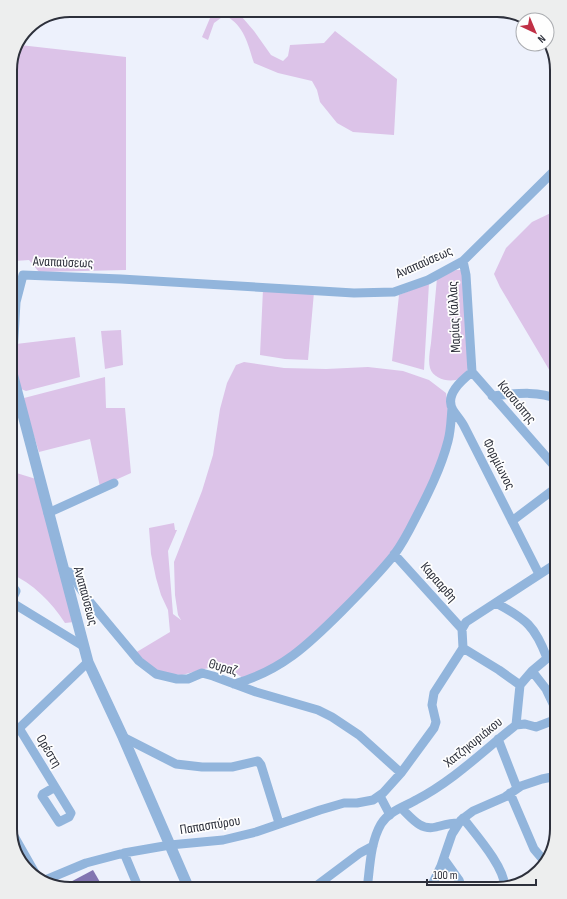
<svg xmlns="http://www.w3.org/2000/svg" width="567" height="899" viewBox="0 0 567 899" font-family="'Sofia Sans Condensed',sans-serif">
	<style>
		.green { fill: #dcc3e8 }
		.building { fill: #8275b1 }
		.lines { fill: none; stroke-linecap: round; stroke-linejoin: round }
		.minor { stroke: #92b5dc; stroke-width: 9 }
		.tertiary { stroke: #92b5dc; stroke-width: 11 }
		.labels { text-anchor: middle; dominant-baseline: central; stroke-width: 3.5; stroke-linejoin: round; paint-order: stroke }
		.street-label { font-size: 14px; fill: #2d303b; stroke: #fefefe }
		.rim { fill: none; stroke: #2d303b; stroke-width: 2 }
	</style>
	<rect width="100%" height="100%" fill="#edf1fc"/>
	<path class="green" d="M 226,10 L 242,17 L 254,31 L 271,55 L 283,61 L 288,56 L 290,45 L 324,43 L 335,31 L 397,79 L 394,135 L 353,132 L 337,123 L 320,102 L 317,90 L 312,81 L 278,73 L 254,63 C 247,42 245,27 225,15 L 214,23 L 208,40 L 202,37 L 213,11 Z
		M 20,45 L 126,57 L 126,270 L 39,272 L 29,260 L 15,261 L 10,263 L 10,67 Z
		M 557,210 L 557,383 L 500,287 L 494,274 L 506,248 L 532,222 Z
		M 456,270 L 463,270 L 469,365 C 467,372 464,378 456,380 C 446,382 433,378 430,368 C 428,361 430,350 431,343 C 433,322 435,300 437,278 Z
		M 429,283 L 424,370 L 392,361 L 399,295 Z
		M 263,289 L 314,292 L 308,360 L 285,359 L 260,355 Z
		M 121,330 L 123,365 L 105,369 L 101,331 Z
		M 75,337 L 80,377 L 26,391 L 21,389 L 16,374 L 16,344 Z
		M 244,362 L 284,368 L 326,369 L 368,367 L 403,371 L 429,380 L 446,393 L 448,406 L 446,440 L 429,484 L 399,543 L 377,571 L 314,635 L 279,663 L 244,679 L 229,668 L 212,667 L 182,675 L 160,673 L 135,653 L 170,632 L 168,610 L 161,595 L 156,578 L 151,554 L 149,528 L 174,523 L 175,530 L 177,530 L 168,551 L 173,614 L 181,620 L 178,615 L 175,595 L 174,562 L 202,491 L 213,455 L 220,409 L 227,383 L 236,365 Z
		M 105,377 L 106,408 L 125,408 L 131,473 L 100,487 L 90,439 L 39,452 L 27,414 L 24,398 Z
		M 10,471 L 36,479 L 74,622 L 65,623 C 51,601 33,584 10,573 Z"/>
	<path class="building" d="M 93,870 L 104,889 L 67,889 L 61,887 Z"/>
	<g class="lines">
		<path class="minor" d="M 463,261 L 466,275 L 472,372
			M 472,372 C 462,380 444,395 453,410 C 456,415 461,420 464,426 L 539,574
			M 472,372 L 557,469
			M 12,373 L 16,302 L 23,275 L 121,279 L 354,293 L 394,292 L 428,280 L 463,261 L 557,168
			M 492,396 C 513,394 538,390 557,399
			M 48,513 L 114,483
			M 512,521 L 557,487
			M 394,554 L 462,629
			M 63,570 L 69,572 L 72,574 L 80,588 L 89,601 L 139,661 L 156,674 L 177,679 L 188,679 L 202,673 L 213,676 L 256,692 L 318,710 L 332,717 L 359,735 L 401,773
			M 11,602 L 83,646
			M 496,603 C 526,619 535,626 547,658
			M 10,604 L 16,591 L 10,583
			M 463,648 L 499,670 L 520,685
			M 532,671 L 546,689 L 557,712
			M 234,684 C 281,671 308,645 342,611 C 360,593 378,575 394,555 C 402,544 409,531 415,519 C 428,494 441,468 448,441 C 451,430 451,419 452,408
			M 516,725 L 525,724 L 536,727 L 557,719
			M 19,728 L 71,813 L 69,817 L 59,822 L 42,796 L 43,794 L 55,787
			M 10,737 L 88,662
			M 123,737 L 176,764 L 202,767 L 232,767 L 258,761 L 261,765 L 279,823
			M 498,739 L 517,788
			M 510,793 L 534,849 L 546,863
			M 380,796 L 390,815
			M 401,808 C 411,817 420,831 436,827 C 444,825 450,823 458,823
			M 463,818 C 476,835 504,866 505,887
			M 10,829 L 39,880
			M 124,853 L 139,889
			M 444,859 L 459,880 L 462,889
			M 43,881 L 86,863 L 124,853 L 170,845 L 223,840 L 256,832 L 320,810 L 344,803 L 357,803 L 373,800 L 383,793 L 401,773 L 434,728 L 436,722 L 432,705 L 434,693 L 463,648 L 462,629 L 466,622 L 557,563
			M 312,889 L 360,853 L 373,846
			M 367,889 C 370,868 370,843 381,824 C 389,811 404,807 416,800 C 453,781 483,751 516,725 L 520,685 L 532,671 L 557,650
			M 430,889 L 441,866 L 452,834 L 461,820 L 473,811 L 505,797 L 521,786 L 542,779 L 557,776"/>
		<path class="tertiary" d="M 10,369 L 12,373 L 88,662 L 123,737 L 189,889"/>
	</g>
	<g class="labels">
		<g class="street-label">
			<text transform="translate(63 262) rotate(2)">Αναπαύσεως</text>
			<text transform="translate(424 262) rotate(-24)">Αναπαύσεως</text>
			<text transform="translate(454 317) rotate(-93)">Μαρίας Κάλλας</text>
			<text transform="translate(517 402) rotate(50)">Κασσιόπης</text>
			<text transform="translate(499 464) rotate(63)">Φορμίωνος</text>
			<text transform="translate(439 582) rotate(49)">Καρααρθη</text>
			<text transform="translate(86 596) rotate(75)">Αναπαύσεως</text>
			<text transform="translate(223 667) rotate(16)">Θυραζ</text>
			<text transform="translate(473 742) rotate(-39)">Χατζηκυριάκου</text>
			<text transform="translate(49 751) rotate(59)">Ορέστη</text>
			<text transform="translate(210 825) rotate(-9)">Παπασπύρου</text>
		</g>
	</g>
	<path d="M0 0H567V899H0ZM70 17H497A53 53 0 0 1 550 70V829A53 53 0 0 1 497 882H70A53 53 0 0 1 17 829V70A53 53 0 0 1 70 17Z" fill="#edeeee" fill-rule="evenodd"/>
	<path class="rim" d="M70 17H497A53 53 0 0 1 550 70V829A53 53 0 0 1 497 882H70A53 53 0 0 1 17 829V70A53 53 0 0 1 70 17Z"/>
	<g transform="translate(535 32) rotate(136)"><circle r="19" fill="#fefefe" stroke="#aaacb0"/>
	<path d="M0-3L7 15L0 10L-7 15Z" fill="#c02f45"/>
	<text y="-6" font-size="11" font-weight="bold" text-anchor="middle" fill="#2d303b">N</text>
	</g>
	<path d="M427 879v6h109v-6" fill="none" stroke="#2d303b" stroke-width="2"/>
	<text x="433" y="879" font-size="12" fill="#2d303b" stroke="#fefefe" stroke-width="3" paint-order="stroke">100 m</text>
</svg>
